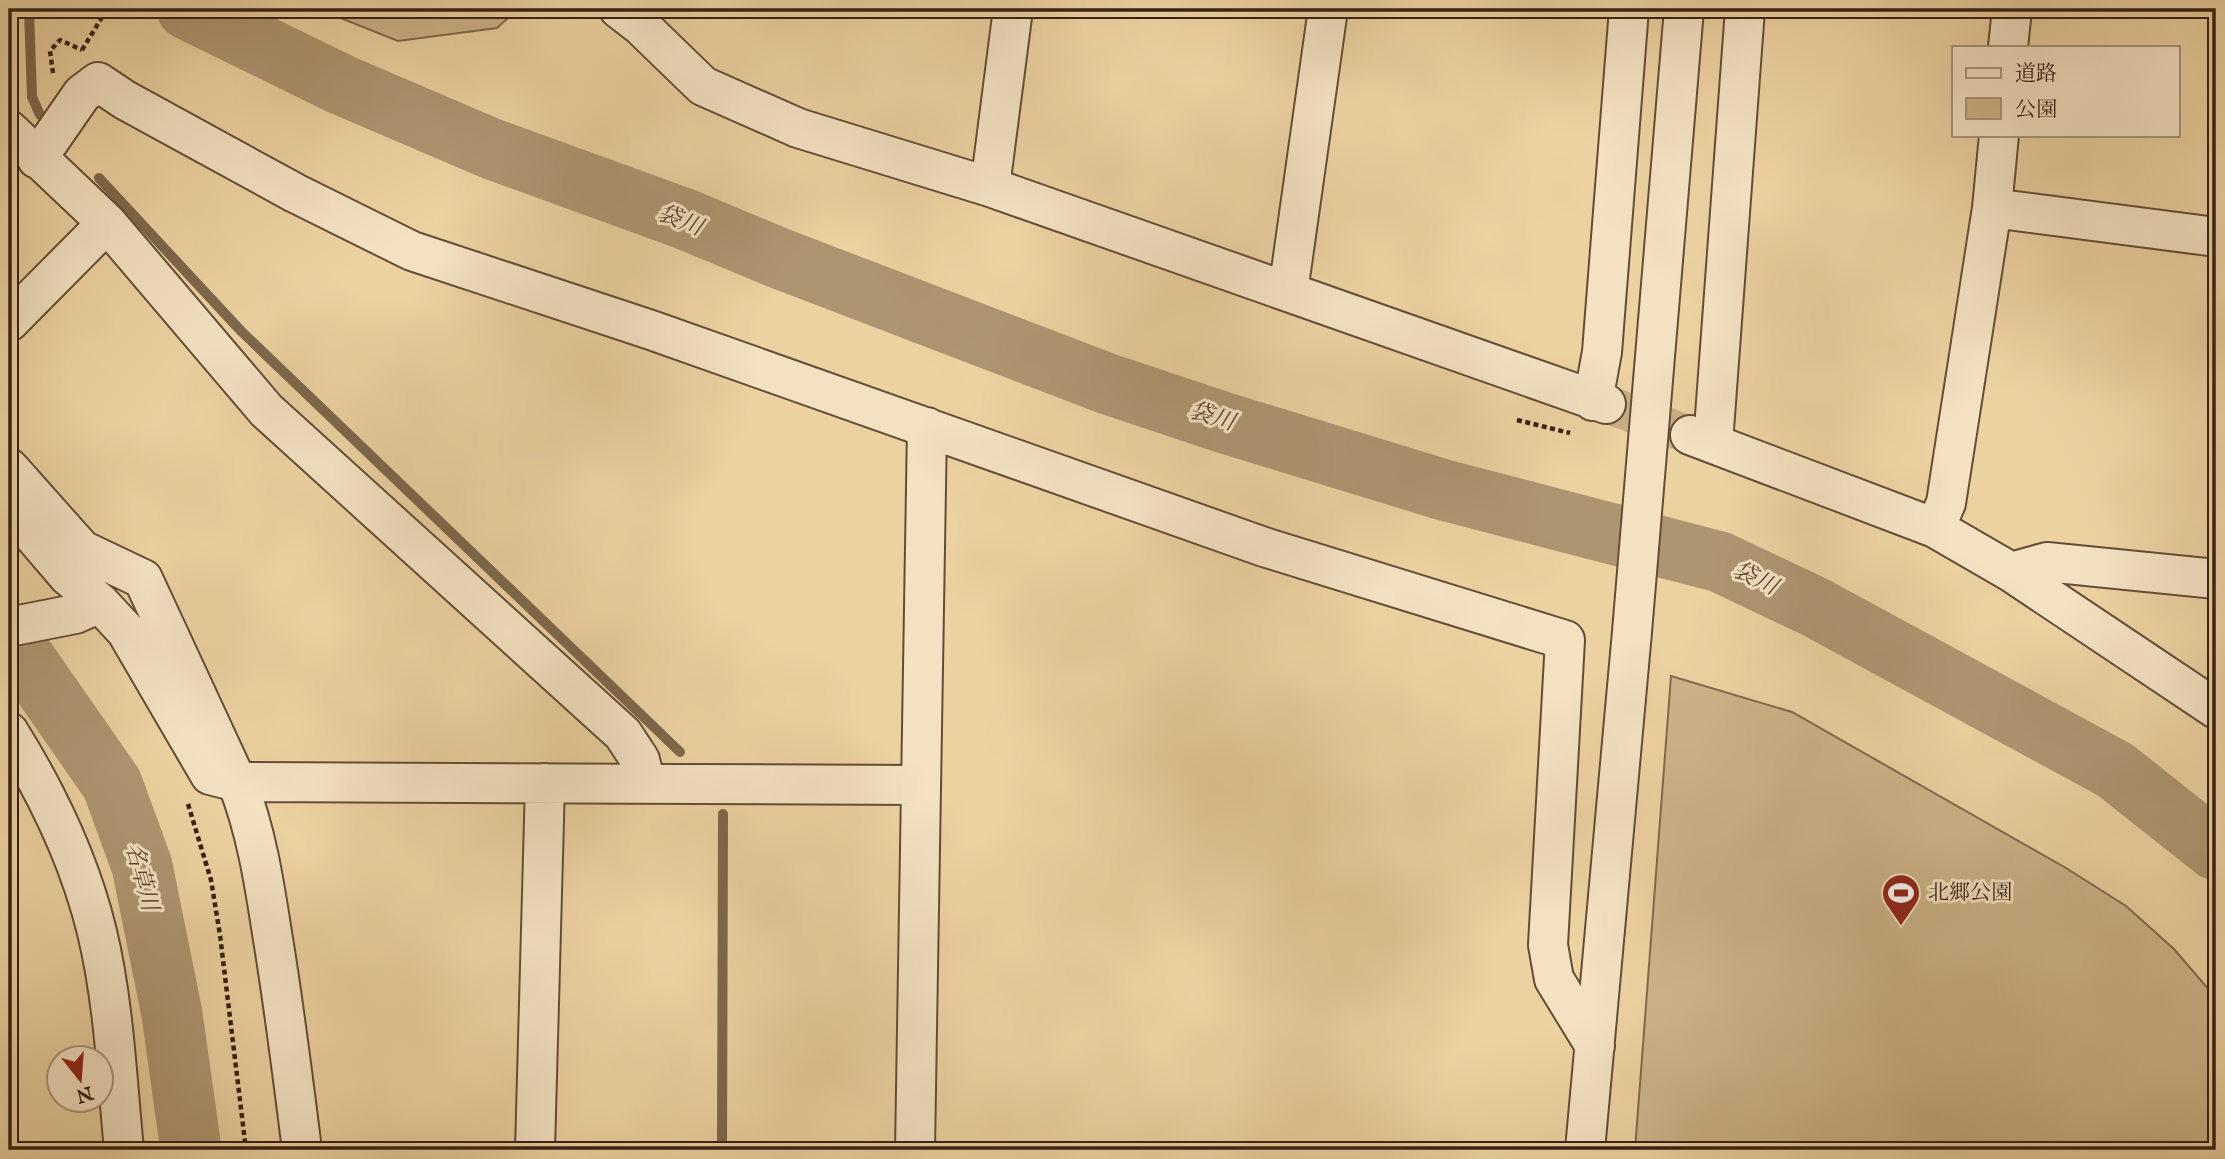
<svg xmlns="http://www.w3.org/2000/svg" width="2225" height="1159" viewBox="0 0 2225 1159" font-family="'IM FELL English','Noto Serif JP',serif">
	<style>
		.green { fill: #cdb389; stroke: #826a4e; stroke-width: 2 }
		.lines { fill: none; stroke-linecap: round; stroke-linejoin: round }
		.stream { stroke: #7e674c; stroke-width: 10 }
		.river { stroke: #ae9571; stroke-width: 61 }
		.minor-tunnel { stroke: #c8ae85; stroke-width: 38; stroke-dasharray: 38 19; stroke-linecap: butt }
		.minor-casing { stroke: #644d37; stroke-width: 42 }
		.path { stroke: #372114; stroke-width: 4.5; stroke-dasharray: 5 3.5; stroke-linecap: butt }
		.minor { stroke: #f3e1c2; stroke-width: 38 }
		.labels { text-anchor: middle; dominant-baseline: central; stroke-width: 6; stroke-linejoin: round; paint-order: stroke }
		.poi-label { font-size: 21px; fill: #372114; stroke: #f3e1c2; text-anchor: start }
		.water-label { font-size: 23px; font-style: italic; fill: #5b4430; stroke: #f3e1c2 }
	</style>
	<rect width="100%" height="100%" fill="#ecd1a1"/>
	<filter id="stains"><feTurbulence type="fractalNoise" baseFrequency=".00286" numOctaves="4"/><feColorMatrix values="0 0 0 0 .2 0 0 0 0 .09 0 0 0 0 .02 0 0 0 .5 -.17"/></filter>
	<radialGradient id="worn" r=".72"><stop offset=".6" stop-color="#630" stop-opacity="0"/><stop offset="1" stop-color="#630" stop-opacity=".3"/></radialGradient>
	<path class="green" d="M 318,9 L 518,9 L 497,28 L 398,41 Z
		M 1671,676 L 1792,712 L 2066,868 L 2126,906 L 2174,949 L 2216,998 L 2216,1150 L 1635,1150 Z"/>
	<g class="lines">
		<path class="stream" d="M 29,9 L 32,97 L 40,115
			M 99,178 L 241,331 L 680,752
			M 722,1150 L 723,814"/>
		<path class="river" d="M 187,9 L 340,84 L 492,149 L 685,219 L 776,257 L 1108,384 L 1225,423 L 1444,490 L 1720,562 L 1815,607 L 2115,770 L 2216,850
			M 9,636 L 112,784 L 142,866 L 172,1014 L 191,1150"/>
		<path class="minor-tunnel" d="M 1606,404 L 1690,435"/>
		<defs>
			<path id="minor" d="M 619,9 L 641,26 L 703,86 L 798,128 L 990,187 L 1606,404
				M 2008,47 L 2012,9
				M 9,130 L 107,223 L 266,410 L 623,734 L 640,760 L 646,784
				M 37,159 L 82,94 L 98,82 L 125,100 L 295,193 L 412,251 L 651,330 L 1264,547 L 1565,640 L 1548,945 L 1554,979 L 1595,1046
				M 990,187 L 1013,9
				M 1992,208 L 2216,237
				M 1288,292 L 1328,9
				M 9,322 L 107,223
				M 1593,401 L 1602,352 L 1629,9
				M 1690,435 L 1935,528 L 2011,572 L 2216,709
				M 1713,443 L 1745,9
				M 9,468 L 82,550 L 143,579 L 237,782 C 256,830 264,881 272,933 C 284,1005 293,1078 302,1150
				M 9,507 L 68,576 L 100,603 L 126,631 L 210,775 L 237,782 L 921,785
				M 1935,528 L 1946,503 L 1992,208 L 1999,135
				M 2011,572 L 2047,562 L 2216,579
				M 9,627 L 75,614 L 100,603
				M 9,732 C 47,793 80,862 97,932 C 114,1003 117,1078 124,1150
				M 535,1150 L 545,783
				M 915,1150 L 927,427
				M 1585,1150 L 1632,632 L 1684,9"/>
		</defs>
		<use href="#minor" class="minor-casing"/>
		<path class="path" d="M 9,43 L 11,55 L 9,76
			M 82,50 L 107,9
			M 53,73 L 50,51 L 60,40 L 82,50
			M 1517,420 L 1570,433
			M 188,804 L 211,880 L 220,935 L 246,1150"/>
		<use href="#minor" class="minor"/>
	</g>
	<defs>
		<symbol id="stadium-pin" viewBox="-11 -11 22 30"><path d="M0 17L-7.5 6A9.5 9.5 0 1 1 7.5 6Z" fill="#8f2418" stroke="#f3e1c2"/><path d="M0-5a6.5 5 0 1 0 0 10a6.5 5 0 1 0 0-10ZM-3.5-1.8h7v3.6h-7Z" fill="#fff"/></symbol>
	</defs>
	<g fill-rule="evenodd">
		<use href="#stadium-pin" x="1879" y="871" width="44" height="60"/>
	</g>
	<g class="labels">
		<g class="poi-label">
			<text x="1928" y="893">北郷公園</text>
		</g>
		<g class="water-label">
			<text transform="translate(680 221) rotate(21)">袋川</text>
			<text transform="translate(1212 417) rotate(17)">袋川</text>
			<text transform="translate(1755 579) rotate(26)">袋川</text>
			<text transform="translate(141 877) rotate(75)">名草川</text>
		</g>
	</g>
	<rect width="2225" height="1159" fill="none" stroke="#ecd1a1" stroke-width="35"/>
	<rect x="10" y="10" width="2204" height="1138" fill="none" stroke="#372114" stroke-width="3.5"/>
	<rect x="18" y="18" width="2190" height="1124" fill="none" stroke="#372114" stroke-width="2"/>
	<rect x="1952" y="46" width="228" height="91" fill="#f3e1c2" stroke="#a8947c" stroke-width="2"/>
	<rect x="1966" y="68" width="35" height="10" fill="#f3e1c2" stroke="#a8947c" stroke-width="2"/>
	<text x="2015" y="80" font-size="21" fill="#372114">道路</text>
	<rect x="1966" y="98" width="35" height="21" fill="#cdb389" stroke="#a8947c" stroke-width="2"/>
	<text x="2015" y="116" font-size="21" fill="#372114">公園</text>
	<g transform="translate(80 1079) rotate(163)"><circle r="33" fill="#f3e1c2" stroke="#a8947c" stroke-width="2"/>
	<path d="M0-5L12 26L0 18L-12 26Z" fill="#8f2418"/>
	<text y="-10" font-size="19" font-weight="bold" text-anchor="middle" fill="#372114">N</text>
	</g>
	<rect width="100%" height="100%" filter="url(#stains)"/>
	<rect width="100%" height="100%" fill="url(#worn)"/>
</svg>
